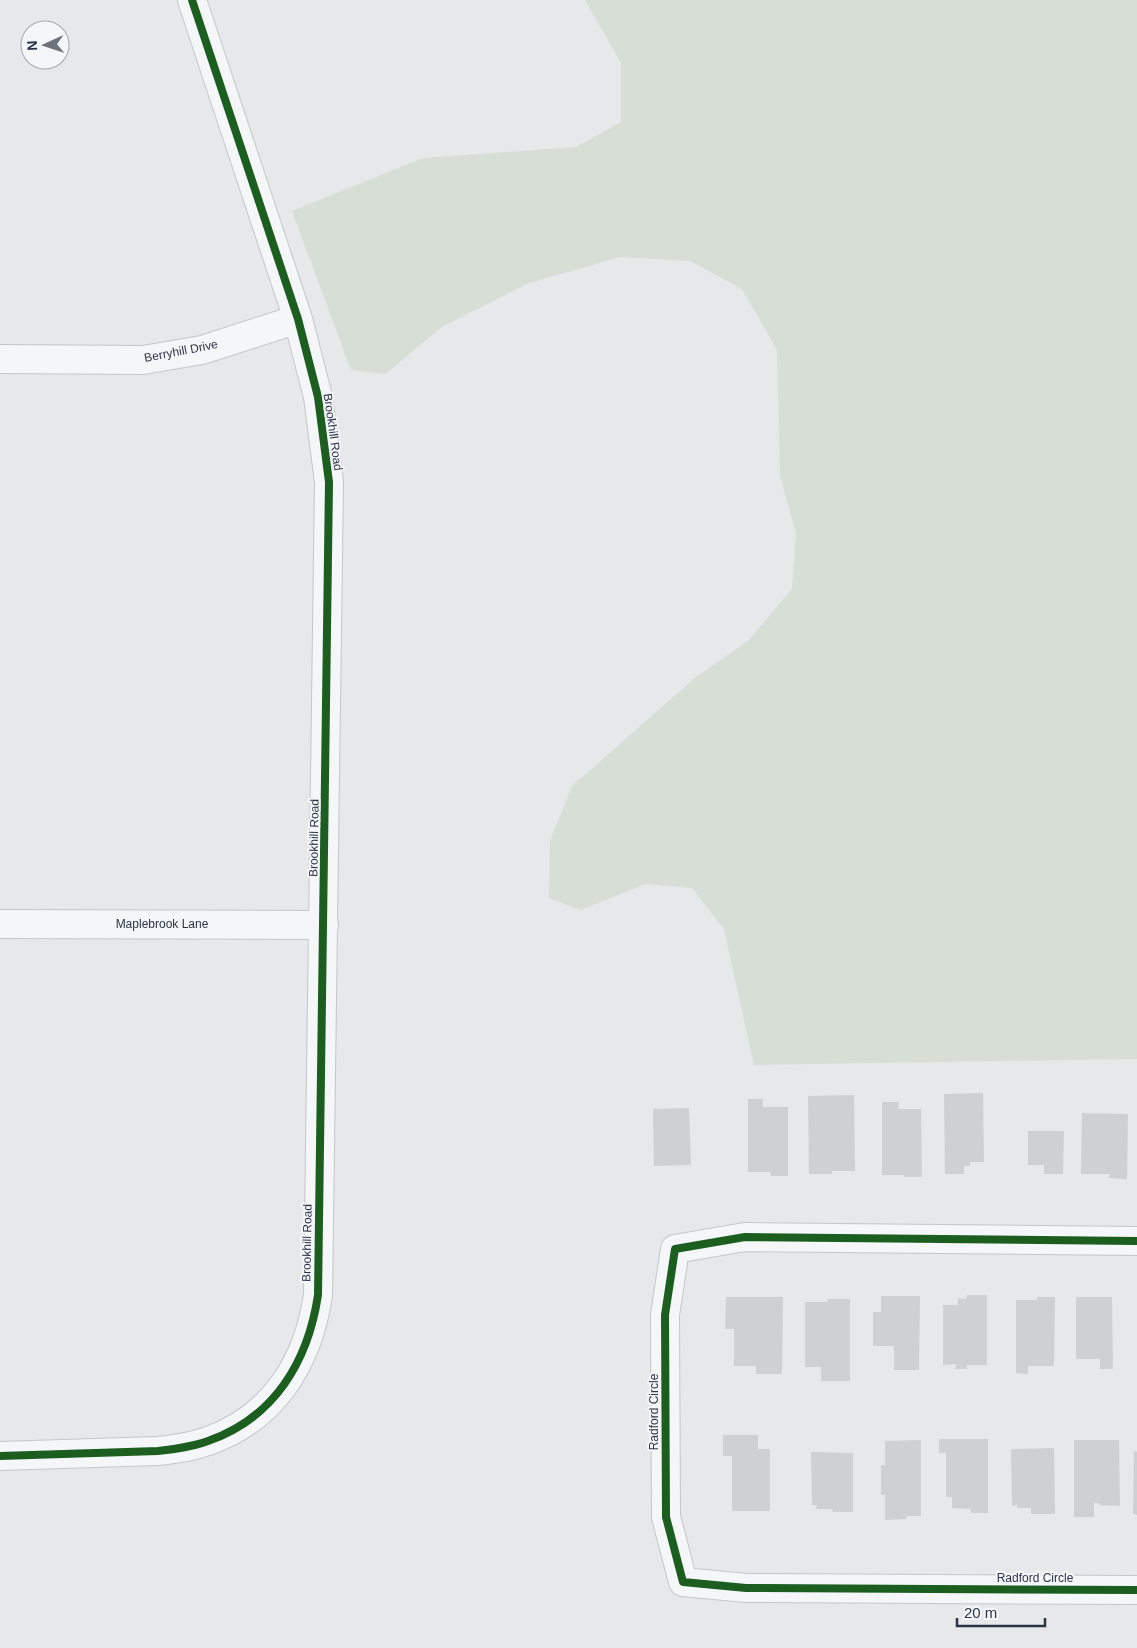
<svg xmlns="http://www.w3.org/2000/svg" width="1137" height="1648" viewBox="0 0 1137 1648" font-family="Arial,sans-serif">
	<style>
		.green { fill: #d6ded6 }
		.building { fill: #ced0d3 }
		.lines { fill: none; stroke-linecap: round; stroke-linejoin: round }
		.minor-casing { stroke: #c4c6c8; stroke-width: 30 }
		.minor { stroke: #f5f6f7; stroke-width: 28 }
		.cycleway-casing { stroke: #f4f6f9; stroke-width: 11 }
		.cycleway { stroke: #1b5e20; stroke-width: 8 }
		.labels { text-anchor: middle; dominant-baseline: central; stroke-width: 4; stroke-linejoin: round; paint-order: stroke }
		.street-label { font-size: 12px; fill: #2b3445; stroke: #f4f6f9 }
	</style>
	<rect width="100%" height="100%" fill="#e6e8ea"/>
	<path class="green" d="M 585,0 L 1137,0 L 1137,1059 L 754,1065 L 724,929 L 692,888 L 645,884 L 581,910 L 549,898 L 550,841 L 572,786 L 696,677 L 749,640 L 792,589 L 796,533 L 780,476 L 777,350 L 742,289 L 690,261 L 620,257 L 529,283 L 442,327 L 385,374 L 351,370 L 292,211 L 423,158 L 576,147 L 621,122 L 621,63 Z"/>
	<path class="building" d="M 983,1093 L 984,1162 L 970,1162 L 970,1166 L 964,1166 L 964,1174 L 945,1174 L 944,1094 Z
		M 854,1095 L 855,1171 L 832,1171 L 832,1174 L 809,1174 L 808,1096 Z
		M 748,1099 L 763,1099 L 763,1107 L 788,1107 L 788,1176 L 771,1176 L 770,1172 L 748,1172 Z
		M 882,1102 L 899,1102 L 898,1109 L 921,1109 L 922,1177 L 904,1177 L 904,1175 L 882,1175 Z
		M 689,1108 L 691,1165 L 654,1166 L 653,1109 Z
		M 1082,1113 L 1128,1114 L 1127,1179 L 1109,1178 L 1110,1174 L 1081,1174 Z
		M 1028,1131 L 1064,1131 L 1063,1174 L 1044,1174 L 1044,1165 L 1028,1165 Z
		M 967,1295 L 987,1295 L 987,1365 L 967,1365 L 967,1369 L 955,1369 L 956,1364 L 943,1365 L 943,1305 L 958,1305 L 958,1298 L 966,1299 Z
		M 881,1296 L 920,1296 L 919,1370 L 894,1370 L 894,1346 L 873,1346 L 873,1312 L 881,1312 Z
		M 726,1297 L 783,1297 L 782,1374 L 756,1374 L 756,1366 L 734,1366 L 734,1329 L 725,1329 Z
		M 1037,1297 L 1055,1297 L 1054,1366 L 1028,1366 L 1028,1374 L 1016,1373 L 1016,1300 L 1037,1300 Z
		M 1076,1297 L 1112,1297 L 1113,1369 L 1100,1369 L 1100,1359 L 1076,1359 Z
		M 827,1299 L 850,1299 L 850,1381 L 821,1381 L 821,1367 L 805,1367 L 805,1302 L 828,1302 Z
		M 723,1435 L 758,1435 L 758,1449 L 770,1449 L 770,1511 L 732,1511 L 732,1456 L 723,1456 Z
		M 939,1439 L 988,1439 L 988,1513 L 971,1513 L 971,1509 L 952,1508 L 952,1497 L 946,1497 L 946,1453 L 939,1453 Z
		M 921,1440 L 921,1516 L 907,1516 L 906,1519 L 885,1520 L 885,1495 L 881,1495 L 881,1465 L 885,1465 L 885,1441 Z
		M 1074,1440 L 1119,1440 L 1120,1506 L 1099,1505 L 1099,1503 L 1094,1503 L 1094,1517 L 1074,1517 Z
		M 1054,1448 L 1055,1514 L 1031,1514 L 1031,1508 L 1017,1508 L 1017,1505 L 1012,1506 L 1011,1449 Z
		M 1134,1451 L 1137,1452 L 1137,1515 L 1133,1514 Z
		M 811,1452 L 853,1453 L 853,1512 L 833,1512 L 832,1509 L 816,1509 L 817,1505 L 812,1505 Z"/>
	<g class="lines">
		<defs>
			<path id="minor" d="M 0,359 L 143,360 L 202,350 L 298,319
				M 0,924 L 324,925
				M 1137,1241 L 745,1237 L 675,1249 L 665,1315 L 666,1517 L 683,1582 L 746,1588 L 1137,1590
				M 0,1456 L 158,1451 C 175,1449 192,1447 208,1441 C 274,1418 308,1362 318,1295 L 329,482 L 318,397 L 298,319 L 192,0"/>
		</defs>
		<use href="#minor" class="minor-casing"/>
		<use href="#minor" class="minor"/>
		<defs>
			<path id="cycleway" d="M 1137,1241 L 745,1237 L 675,1249 L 665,1315 L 666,1517 L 683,1582 L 746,1588 L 1137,1590
				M 0,1456 L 158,1451 C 175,1449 192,1447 208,1441 C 274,1418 308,1362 318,1295 L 329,482 L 318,397 L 298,319 L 192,0"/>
		</defs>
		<use href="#cycleway" class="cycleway-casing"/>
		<use href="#cycleway" class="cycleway"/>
	</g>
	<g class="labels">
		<g class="street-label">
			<text transform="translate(181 351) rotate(-11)">Berryhill Drive</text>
			<text transform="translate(333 432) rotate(82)">Brookhill Road</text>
			<text transform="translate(314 838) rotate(-89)">Brookhill Road</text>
			<text x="162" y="924">Maplebrook Lane</text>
			<text transform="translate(307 1243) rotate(-89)">Brookhill Road</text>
			<text transform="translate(654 1412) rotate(-90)">Radford Circle</text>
			<text x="1035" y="1578">Radford Circle</text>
		</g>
	</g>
	<g transform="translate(45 45) rotate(267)"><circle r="24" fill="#f4f6f9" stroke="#a4a8b1"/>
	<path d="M0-4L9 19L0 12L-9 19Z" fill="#6c737f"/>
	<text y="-8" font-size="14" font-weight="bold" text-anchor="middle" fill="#2b3445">N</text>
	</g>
	<path d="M957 1618v8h88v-8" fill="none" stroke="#2b3445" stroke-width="2.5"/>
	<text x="964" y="1618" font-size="15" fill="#2b3445" stroke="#f4f6f9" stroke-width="4" paint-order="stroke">20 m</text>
</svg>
